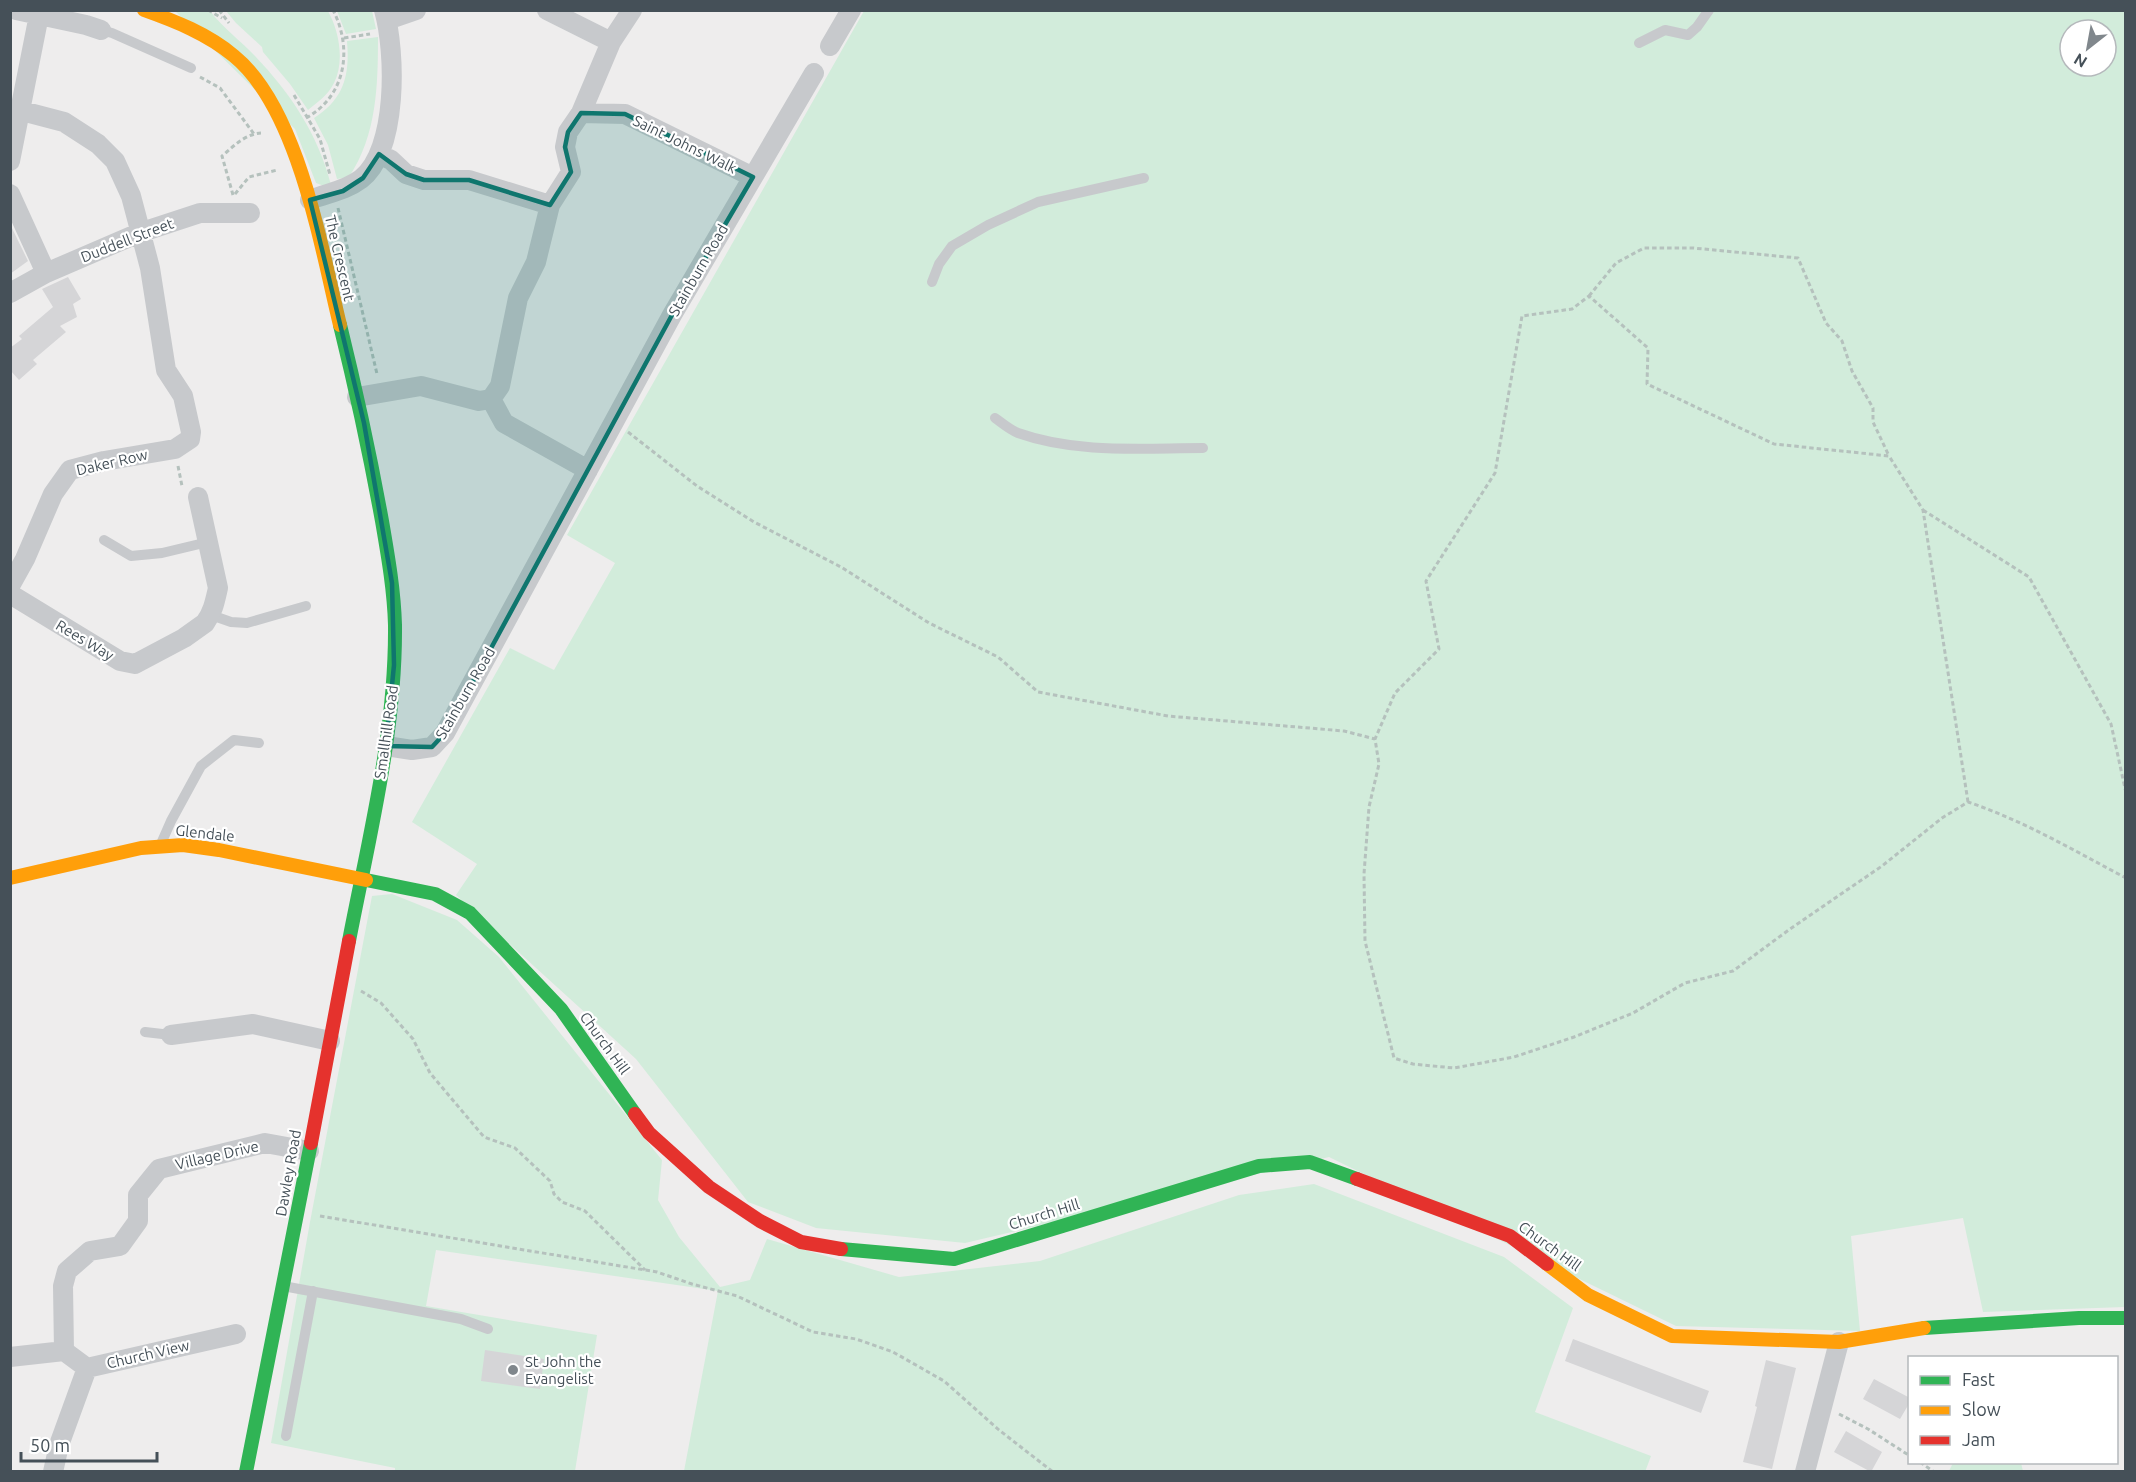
<svg xmlns="http://www.w3.org/2000/svg" width="2136" height="1482" viewBox="0 0 2136 1482" font-family="Ubuntu,sans-serif">
	<style>
		.green { fill: #d2ecdb; fill-rule: evenodd }
		.building { fill: #d5d5d7 }
		.lines { fill: none; stroke-linecap: round; stroke-linejoin: round }
		.path { stroke: #b5c1bd; stroke-width: 3; stroke-dasharray: 4.5 3; stroke-linecap: butt }
		.lane { stroke: #c7c9cc; stroke-width: 10 }
		.street { stroke: #c7c9cc; stroke-width: 20 }
		.fast { stroke: #30b455; stroke-width: 14 }
		.slow { stroke: #ff9f0a; stroke-width: 14 }
		.jam { stroke: #e5322d; stroke-width: 14 }
		.marked { fill: #0f766e; fill-opacity: 0.2; stroke: #0f766e; stroke-width: 4.5; stroke-linejoin: round }
		.poi-dot { fill: #80878c; stroke: #fff; stroke-width: 2 }
		.labels { text-anchor: middle; dominant-baseline: central; stroke-width: 4.5; stroke-linejoin: round; paint-order: stroke }
		.street-label { font-size: 15px; fill: #455058; stroke: #fff }
		.poi-label { font-size: 15px; fill: #455058; stroke: #fff; text-anchor: start }
	</style>
	<rect width="100%" height="100%" fill="#eeeded"/>
	<path class="green" d="M 175,11 L 210,11 C 223,28 241,41 255,56 C 291,94 318,134 331,185 L 324,186 L 316,183 L 295,129 Z
		M 226,11 L 328,11 C 339,31 345,61 334,83 C 328,95 318,102 308,110 L 290,84 L 263,52 L 262,47 L 236,23 Z
		M 337,11 L 372,11 L 376,29 L 346,34 Z
		M 864,11 L 2125,11 L 2125,1307 L 1983,1312 L 1963,1218 L 1851,1236 L 1860,1331 L 1676,1326 L 1329,1157 L 965,1243 L 816,1228 L 748,1202 L 636,1059 L 456,895 L 477,864 L 412,822 L 510,648 L 554,670 L 615,563 L 567,535 ZM 2070,30 L 2106,30 L 2106,66 L 2070,66 Z
		M 378,37 C 378,85 377,135 349,177 L 337,179 L 328,145 L 314,118 C 344,99 350,75 347,41 Z
		M 392,894 L 457,920 L 499,957 L 662,1160 L 658,1200 L 679,1237 L 720,1287 L 750,1280 L 767,1239 L 899,1277 L 1040,1261 L 1239,1195 L 1314,1184 L 1504,1257 L 1573,1308 L 1535,1412 L 1651,1456 L 1645,1472 L 684,1471 L 718,1291 L 436,1250 L 426,1306 L 597,1335 L 575,1471 L 395,1471 L 395,1468 L 271,1443 L 310,1222 L 372,896 Z
		M 1959,1462 L 2021,1463 L 2023,1471 L 1949,1471 L 1953,1463 Z"/>
	<path class="building" d="M 10,224 L 28,261 L 10,274 Z
		M 68,277 L 81,299 L 73,304 L 77,317 L 60,326 L 66,332 L 33,360 L 37,364 L 19,380 L 10,370 L 10,348 L 22,339 L 19,336 L 53,307 L 42,289 Z
		M 1573,1339 L 1709,1391 L 1701,1413 L 1565,1361 Z
		M 485,1350 L 544,1359 L 540,1389 L 481,1381 Z
		M 1766,1360 L 1796,1368 L 1772,1469 L 1743,1462 L 1757,1407 L 1755,1406 Z
		M 1874,1379 L 1910,1398 L 1910,1402 L 1900,1419 L 1863,1399 Z
		M 1846,1431 L 1882,1452 L 1871,1472 L 1834,1452 Z"/>
	<g class="lines">
		<path class="path" d="M 208,10 L 222,18
			M 219,10 L 229,23
			M 344,38 L 370,34
			M 200,77 L 220,88 L 254,134
			M 294,95 L 320,139 L 330,175
			M 306,118 C 346,96 353,49 333,10
			M 235,194 L 249,177 L 277,170
			M 233,195 L 222,156 C 234,146 245,134 261,133
			M 338,208 L 377,374
			M 1589,296 L 1616,263 L 1644,248 L 1693,248 L 1798,258 L 1826,323 L 1842,341 L 1852,371 L 1873,408 L 1873,422 L 1889,456
			M 628,432 L 697,486 L 754,522 L 841,567 L 929,623 L 998,657 L 1038,692 L 1168,716 L 1344,731 L 1375,739
			M 178,466 L 182,486
			M 1923,510 L 2029,577 L 2111,724 L 2126,793
			M 1968,802 L 1923,510 L 1889,456 L 1774,444 L 1647,384 L 1648,348 L 1589,296 L 1572,309 L 1522,316 L 1495,473 L 1426,581 L 1439,649 L 1395,693 L 1375,739 L 1379,764 L 1369,807 L 1364,874 L 1365,941 L 1394,1058 L 1413,1064 L 1454,1068 L 1514,1057 L 1574,1037 L 1633,1013 L 1685,983 L 1733,971 L 1790,929 L 1882,866 L 1942,818 L 1968,802 C 2024,821 2073,850 2126,878
			M 361,991 L 381,1003 L 413,1039 L 430,1073 L 484,1137 L 515,1148 L 550,1181 L 554,1194 L 562,1202 L 585,1211 L 645,1270
			M 320,1216 L 657,1272 L 692,1284 L 737,1296 L 813,1332 L 856,1339 L 893,1352 L 944,1381 L 999,1430 L 1053,1472
			M 1839,1414 L 1868,1429 L 1910,1456
			M 1920,1462 L 1934,1472"/>
		<path class="lane" d="M 101,30 L 112,33 L 191,68
			M 1639,43 L 1665,30 L 1688,35 L 1697,27 L 1709,10
			M 932,282 L 939,264 L 952,246 L 988,225 L 1038,202 L 1144,178
			M 995,418 C 1002,423 1010,430 1018,433 C 1077,454 1142,448 1203,448
			M 104,540 L 131,556 L 162,553 L 208,542
			M 211,615 L 231,622 L 247,623 L 306,606
			M 160,846 L 171,821 L 201,766 L 234,740 L 259,743
			M 145,1032 L 171,1035
			M 283,1286 L 461,1319 L 488,1329
			M 286,1436 L 313,1291"/>
		<path class="street" d="M 16,10 L 86,25 L 101,30
			M 547,10 L 611,42
			M 387,20 L 416,10
			M 830,46 L 851,10
			M 581,113 L 625,114 L 753,177
			M 379,154 L 391,160 L 406,174 L 424,180 L 469,180 L 550,205
			M 10,161 L 39,15
			M 10,194 L 46,273
			M 310,200 C 327,193 345,191 361,179 C 398,150 396,52 384,10
			M 10,293 L 46,273 L 139,233 L 200,213 L 250,213
			M 357,397 L 421,386 L 479,401 L 491,399 L 500,386 L 518,298 L 536,262 L 550,205 L 571,172 L 565,147 L 568,132 L 581,113 L 611,42 L 632,10
			M 491,399 L 504,423 L 588,470
			M 10,586 L 25,559 L 53,494 L 70,470 L 104,461 L 175,449 L 190,439 L 191,432 L 183,396 L 166,370 L 150,268 L 131,196 L 115,161 L 98,144 L 64,122 L 22,111
			M 10,594 L 120,661 L 135,664 L 184,638 L 205,623 C 213,612 215,601 218,588 L 198,497
			M 386,746 L 412,750 L 432,747 L 445,733 L 672,315 L 814,73
			M 171,1035 L 253,1024 L 330,1041
			M 64,1351 L 87,1368 L 236,1334
			M 10,1357 L 64,1351 L 63,1286 L 67,1271 L 90,1251 L 120,1246 L 138,1221 L 138,1195 L 159,1169 L 265,1143 L 309,1151
			M 53,1472 L 59,1445 L 87,1368
			M 1805,1472 L 1839,1342"/>
		<path class="fast" d="M 340,325 C 356,390 370,455 382,521 C 388,556 394,590 395,625 C 396,732 369,837 349,941
			M 366,880 L 435,894 L 470,913 L 561,1009 L 635,1114
			M 841,1249 L 954,1259 L 1259,1166 L 1310,1162 L 1357,1179
			M 1924,1328 L 2079,1318 L 2126,1318
			M 246,1472 L 311,1143"/>
		<path class="slow" d="M 144,10 C 175,21 208,34 234,56 C 298,108 321,247 340,325
			M 10,878 L 141,848 L 183,845 L 219,850 L 366,880
			M 1547,1264 L 1588,1295 L 1672,1336 L 1839,1342 L 1924,1328"/>
		<path class="jam" d="M 635,1114 L 649,1133 L 709,1187 L 760,1221 L 801,1242 L 841,1249
			M 311,1143 L 349,941
			M 1357,1179 L 1510,1236 L 1547,1264"/>
	</g>
	<path class="marked" d="M 581,113 L 625,114 L 753,177 L 672,315 L 445,733 L 432,747 L 386,746 L 394,665 L 392,583 L 364,423 L 310,200 L 343,191 L 363,178 L 379,154 L 406,174 L 424,180 L 469,180 L 550,205 L 571,172 L 565,147 L 568,132 Z"/>
	<circle class="poi-dot" cx="513" cy="1370" r="6"/>
	<g class="labels">
		<g class="street-label">
			<text transform="translate(685 144) rotate(26)">Saint Johns Walk</text>
			<text transform="translate(127 240) rotate(-21)">Duddell Street</text>
			<text transform="translate(340 258) rotate(77)">The Crescent</text>
			<text transform="translate(698 270) rotate(-60)">Stainburn Road</text>
			<text transform="translate(112 462) rotate(-13)">Daker Row</text>
			<text transform="translate(85 640) rotate(31)">Rees Way</text>
			<text transform="translate(465 693) rotate(-60)">Stainburn Road</text>
			<text transform="translate(386 732) rotate(-82)">Smallhill Road</text>
			<text transform="translate(205 833) rotate(6)">Glendale</text>
			<text transform="translate(605 1043) rotate(54)">Church Hill</text>
			<text transform="translate(217 1155) rotate(-13)">Village Drive</text>
			<text transform="translate(288 1173) rotate(-80)">Dawley Road</text>
			<text transform="translate(1044 1214) rotate(-17)">Church Hill</text>
			<text transform="translate(1550 1246) rotate(36)">Church Hill</text>
			<text transform="translate(148 1354) rotate(-13)">Church View</text>
		</g>
		<g class="poi-label">
			<text x="525" y="1361">St John the<tspan x="525" dy="17">Evangelist</tspan></text>
		</g>
	</g>
	<rect width="2136" height="1482" fill="none" stroke="#455058" stroke-width="24"/>
	<rect x="1908" y="1356" width="210" height="108" fill="#ffffff" stroke="#b5b9bc" stroke-width="1.5"/>
	<rect x="1920" y="1376" width="30" height="9" fill="#30b455" stroke="#b5b9bc" stroke-width="1.5"/>
	<text x="1962" y="1386" font-size="18" fill="#455058">Fast</text>
	<rect x="1920" y="1406" width="30" height="9" fill="#ff9f0a" stroke="#b5b9bc" stroke-width="1.5"/>
	<text x="1962" y="1416" font-size="18" fill="#455058">Slow</text>
	<rect x="1920" y="1436" width="30" height="9" fill="#e5322d" stroke="#b5b9bc" stroke-width="1.5"/>
	<text x="1962" y="1446" font-size="18" fill="#455058">Jam</text>
	<g transform="translate(2088 48) rotate(211)"><circle r="28" fill="#ffffff" stroke="#b5b9bc" stroke-width="1.5"/>
	<path d="M0-4.5L10 22L0 15L-10 22Z" fill="#80878c"/>
	<text y="-9" font-size="16" font-weight="bold" text-anchor="middle" fill="#455058">N</text>
	</g>
	<path d="M21 1452v9h136v-9" fill="none" stroke="#455058" stroke-width="3"/>
	<text x="30" y="1452" font-size="18" fill="#455058" stroke="#ffffff" stroke-width="4.5" paint-order="stroke">50 m</text>
</svg>
